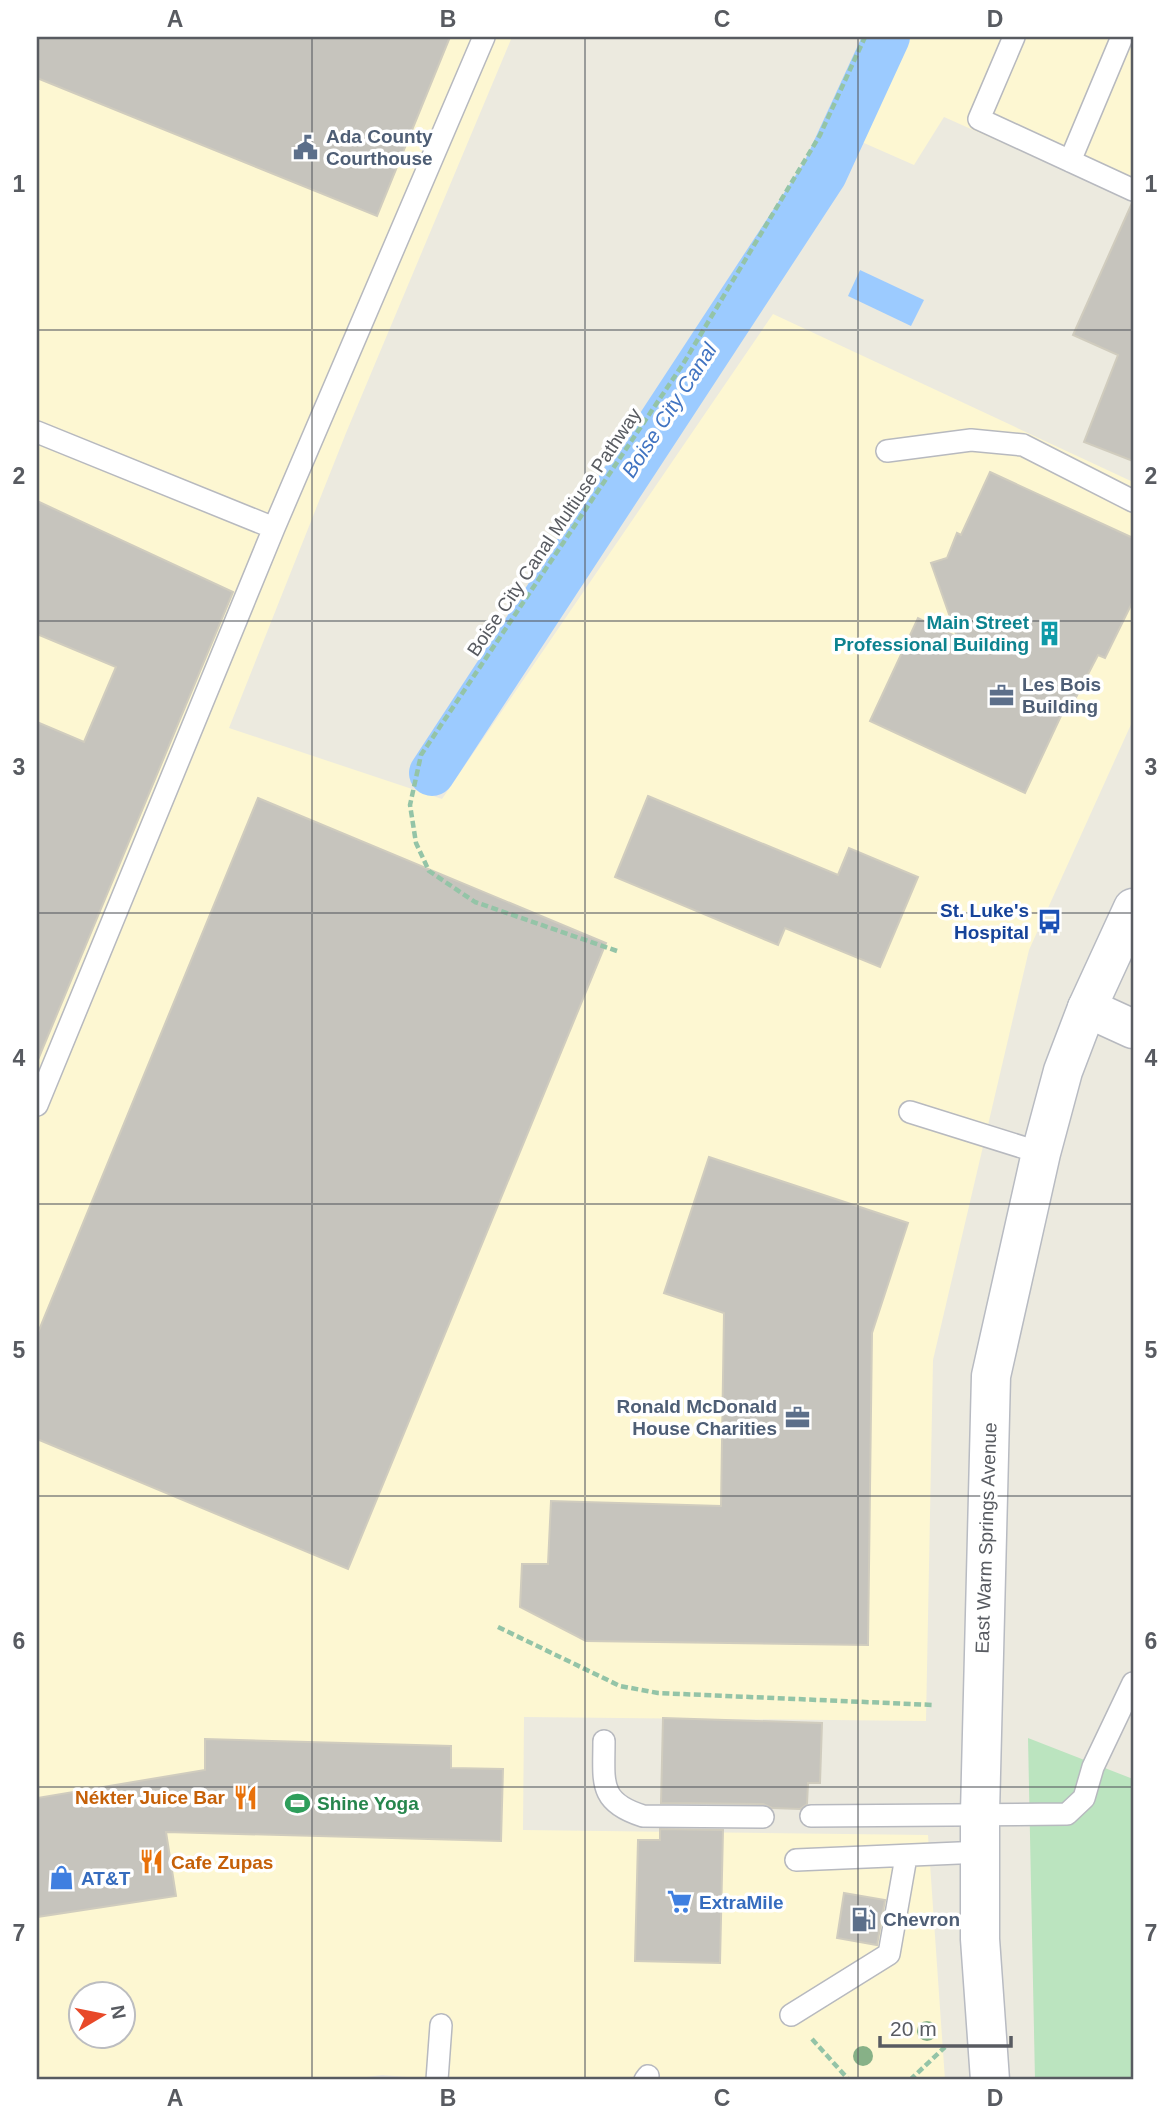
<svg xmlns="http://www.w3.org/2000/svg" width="1170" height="2117" viewBox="0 0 1170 2117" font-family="Arial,sans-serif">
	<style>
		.commercial { fill: #fdf7d2; fill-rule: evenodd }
		.green { fill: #bbe4bf }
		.water { fill: #9ccbff }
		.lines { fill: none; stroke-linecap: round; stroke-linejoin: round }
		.canal { stroke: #9ccbff; stroke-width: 46 }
		.building { fill: #c6c4bd; stroke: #d0ccbe; stroke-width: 2 }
		.service-casing { stroke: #b7b9bf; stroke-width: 24 }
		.tertiary-casing { stroke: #b7b9bf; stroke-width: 41 }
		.secondary-casing { stroke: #b8bbc2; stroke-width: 41 }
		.path { stroke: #94c4a7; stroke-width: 4.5; stroke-dasharray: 7 3.5; stroke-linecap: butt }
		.service { stroke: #fff; stroke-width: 21 }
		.tertiary { stroke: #fff; stroke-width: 38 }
		.secondary { stroke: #fff; stroke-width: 38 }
		.tree { fill: #87b187 }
		.grid { fill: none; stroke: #585b61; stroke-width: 2; stroke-opacity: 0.55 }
		.labels { text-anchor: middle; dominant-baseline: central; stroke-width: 7; stroke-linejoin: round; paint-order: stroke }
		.service-label { font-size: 19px; font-weight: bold; fill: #4e5e75; stroke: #fff; text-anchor: start }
		.street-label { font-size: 19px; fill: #585b61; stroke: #fff }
		.culture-label { font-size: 19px; font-weight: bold; fill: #0d838f; stroke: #fff; text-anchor: end }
		.transit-label { font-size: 19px; font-weight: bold; fill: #164399; stroke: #fff; text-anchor: end }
		.food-label { font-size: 19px; font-weight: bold; fill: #c56008; stroke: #fff; text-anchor: end }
		.leisure-label { font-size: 19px; font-weight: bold; fill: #27864d; stroke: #fff; text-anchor: start }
		.shop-label { font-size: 19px; font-weight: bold; fill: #366cbe; stroke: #fff; text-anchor: start }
		.water-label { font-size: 21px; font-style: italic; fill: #4073c1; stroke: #fff }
		.neatline { fill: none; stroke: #585b61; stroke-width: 2.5 }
		.grid-label { font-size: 23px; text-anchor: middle; font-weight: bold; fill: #585b61 }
	</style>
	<rect width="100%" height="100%" fill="#eceadf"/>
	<path class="commercial" d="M 37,37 L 512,37 L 346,433 L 229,728 L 442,799 L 773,314 L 1133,482 L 1133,720 L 1029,950 L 933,1360 L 926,1721 L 524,1717 L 523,1830 L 928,1835 L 945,2080 L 445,2080 L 382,2075 L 344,2080 L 37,2080 ZM 80,1994 L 122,1994 L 122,2036 L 80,2036 Z
		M 880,37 L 1133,37 L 1133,201 L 944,117 L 914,165 L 839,132 Z"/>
	<path class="green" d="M 1028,1738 L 1133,1779 L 1133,2080 L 1035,2080 Z"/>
	<path class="water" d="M 860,270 L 924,300 L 911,326 L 848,296 Z"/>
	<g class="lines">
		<path class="canal" d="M 432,773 L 824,174 L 887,37"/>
	</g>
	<path class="building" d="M 37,37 L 450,37 L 377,216 L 37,78 Z
		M 1132,203 L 1133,203 L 1133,461 L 1084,442 L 1118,355 L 1073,335 Z
		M 990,472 L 1133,538 L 1133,601 L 1105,658 L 1098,655 L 1072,705 L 1067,703 L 1025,793 L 870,721 L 918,618 L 957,637 L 931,563 L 947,558 L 957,533 L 961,535 Z
		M 37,501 L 233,592 L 37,1062 L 37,722 L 84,742 L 116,667 L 37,634 Z
		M 648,796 L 838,875 L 849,848 L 918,877 L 880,967 L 785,928 L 778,945 L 615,877 Z
		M 258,798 L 606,943 L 348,1569 L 37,1439 L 37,1335 Z
		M 709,1157 L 908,1223 L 872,1333 L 868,1645 L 586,1641 L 520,1607 L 522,1564 L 548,1564 L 551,1501 L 721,1506 L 724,1313 L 664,1293 Z
		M 663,1718 L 822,1723 L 820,1783 L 808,1783 L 807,1804 L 800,1809 L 772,1808 L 763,1804 L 661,1803 Z
		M 205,1739 L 451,1746 L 451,1768 L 503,1769 L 501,1841 L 166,1832 L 176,1896 L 37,1917 L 37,1798 L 205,1770 Z
		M 660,1829 L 723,1830 L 720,1963 L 635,1961 L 638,1840 L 660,1840 Z
		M 844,1893 L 885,1900 L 877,1945 L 837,1938 Z"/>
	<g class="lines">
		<defs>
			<path id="service" d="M 1014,37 L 979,119 L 1133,190
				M 1070,161 L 1122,37
				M 37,432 L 274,528
				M 887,451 L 971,440 L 1023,445 L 1133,501
				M 37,1105 L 274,528 L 484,37
				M 910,1112 L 1041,1153
				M 604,1741 C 604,1782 598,1802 643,1816 L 763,1817
				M 811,1816 L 1067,1814 L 1084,1798 L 1093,1767 L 1133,1683
				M 796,1860 L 982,1852
				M 791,2015 L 889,1954 L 906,1857
				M 437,2080 L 441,2025
				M 645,2080 L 648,2076"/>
			<path id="tertiary" d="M 1087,1008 L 1133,1029"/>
			<path id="secondary" d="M 990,2080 L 980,1939 L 980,1813 L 991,1376 L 1041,1153 L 1063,1071 L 1087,1008 L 1133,908"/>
		</defs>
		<use href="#service" class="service-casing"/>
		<use href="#tertiary" class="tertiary-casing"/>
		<use href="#secondary" class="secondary-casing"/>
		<path class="path" d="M 617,951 L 475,902 L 429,871 L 416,843 L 410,805 L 421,755 L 683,364 L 820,135 L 865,37
			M 498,1627 L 620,1686 L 658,1693 L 934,1705
			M 812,2039 L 849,2080
			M 910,2080 L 945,2047"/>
		<use href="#service" class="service"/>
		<use href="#tertiary" class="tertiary"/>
		<use href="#secondary" class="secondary"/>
	</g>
	<g class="tree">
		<circle cx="927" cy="2031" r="10"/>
		<circle cx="863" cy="2056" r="10"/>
	</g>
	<path class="grid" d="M 312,37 L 312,2080M 585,37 L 585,2080M 858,37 L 858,2080M 37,330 L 1133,330M 37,621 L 1133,621M 37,913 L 1133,913M 37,1204 L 1133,1204M 37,1496 L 1133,1496M 37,1787 L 1133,1787"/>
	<defs>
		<symbol id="civic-bare" viewBox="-9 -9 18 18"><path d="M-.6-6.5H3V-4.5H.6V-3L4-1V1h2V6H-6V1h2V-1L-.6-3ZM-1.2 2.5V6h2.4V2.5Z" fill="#5c6f8a" stroke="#fff" stroke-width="2.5" paint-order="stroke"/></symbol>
		<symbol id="building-bare" viewBox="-9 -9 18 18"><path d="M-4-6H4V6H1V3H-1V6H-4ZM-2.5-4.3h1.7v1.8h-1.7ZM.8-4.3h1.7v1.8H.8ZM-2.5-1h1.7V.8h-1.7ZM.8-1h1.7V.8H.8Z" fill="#0f9aa8" stroke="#fff" stroke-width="2.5" paint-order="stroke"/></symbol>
		<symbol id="office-bare" viewBox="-9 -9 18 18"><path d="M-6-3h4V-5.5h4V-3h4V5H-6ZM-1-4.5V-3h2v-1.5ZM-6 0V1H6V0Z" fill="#5c6f8a" stroke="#fff" stroke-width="2.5" paint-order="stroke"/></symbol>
		<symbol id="bus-bare" viewBox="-9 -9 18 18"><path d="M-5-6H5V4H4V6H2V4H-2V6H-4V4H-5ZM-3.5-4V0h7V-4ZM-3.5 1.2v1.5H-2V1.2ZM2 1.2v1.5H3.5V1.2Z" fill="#1a4fb4" stroke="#fff" stroke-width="2.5" paint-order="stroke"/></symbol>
		<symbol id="restaurant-bare" viewBox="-9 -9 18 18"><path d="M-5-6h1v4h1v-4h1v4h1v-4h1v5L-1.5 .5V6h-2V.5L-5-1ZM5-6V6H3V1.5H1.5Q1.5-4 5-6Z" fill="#e8710a" stroke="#fff" stroke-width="2.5" paint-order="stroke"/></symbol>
		<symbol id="stadium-bare" viewBox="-9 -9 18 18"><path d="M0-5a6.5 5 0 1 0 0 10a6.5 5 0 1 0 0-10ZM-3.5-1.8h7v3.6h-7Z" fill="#2e9e5b" stroke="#fff" stroke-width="2.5" paint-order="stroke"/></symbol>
		<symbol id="shop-bare" viewBox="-9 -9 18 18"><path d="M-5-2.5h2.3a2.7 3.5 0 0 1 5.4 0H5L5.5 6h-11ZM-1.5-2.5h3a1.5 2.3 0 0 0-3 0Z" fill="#3f7fe0" stroke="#fff" stroke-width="2.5" paint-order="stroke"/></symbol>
		<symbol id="supermarket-bare" viewBox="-9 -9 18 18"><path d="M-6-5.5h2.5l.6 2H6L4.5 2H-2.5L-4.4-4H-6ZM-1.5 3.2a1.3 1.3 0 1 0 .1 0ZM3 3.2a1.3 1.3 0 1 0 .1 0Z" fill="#3f7fe0" stroke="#fff" stroke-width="2.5" paint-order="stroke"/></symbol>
		<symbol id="fuel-bare" viewBox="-9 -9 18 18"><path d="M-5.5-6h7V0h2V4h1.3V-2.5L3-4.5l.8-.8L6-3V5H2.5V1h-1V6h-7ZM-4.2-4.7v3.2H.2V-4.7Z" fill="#5c6f8a" stroke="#fff" stroke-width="2.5" paint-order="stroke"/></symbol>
	</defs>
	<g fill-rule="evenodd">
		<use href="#civic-bare" x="288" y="130" width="35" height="35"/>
		<use href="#building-bare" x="1032" y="616" width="35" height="35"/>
		<use href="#office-bare" x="984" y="678" width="35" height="35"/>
		<use href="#bus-bare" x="1032" y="904" width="35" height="35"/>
		<use href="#office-bare" x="780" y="1400" width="35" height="35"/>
		<use href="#restaurant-bare" x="228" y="1780" width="35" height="35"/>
		<use href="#stadium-bare" x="280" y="1786" width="35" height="35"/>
		<use href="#restaurant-bare" x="134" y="1844" width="35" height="35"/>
		<use href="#shop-bare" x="44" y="1860" width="35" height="35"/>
		<use href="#supermarket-bare" x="662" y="1884" width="35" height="35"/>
		<use href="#fuel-bare" x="846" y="1902" width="35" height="35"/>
	</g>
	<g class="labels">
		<g class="service-label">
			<text x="326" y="136">Ada County<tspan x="326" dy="22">Courthouse</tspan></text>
			<text x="1022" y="684">Les Bois<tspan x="1022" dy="22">Building</tspan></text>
			<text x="777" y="1406" text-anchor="end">Ronald McDonald<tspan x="777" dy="22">House Charities</tspan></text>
			<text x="883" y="1919">Chevron</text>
		</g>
		<g class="street-label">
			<text transform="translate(554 532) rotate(-56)">Boise City Canal Multiuse Pathway</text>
			<text transform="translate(986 1538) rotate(-88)">East Warm Springs Avenue</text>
		</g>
		<g class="culture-label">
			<text x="1029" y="622">Main Street<tspan x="1029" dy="22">Professional Building</tspan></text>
		</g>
		<g class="transit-label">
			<text x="1029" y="910">St. Luke's<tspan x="1029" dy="22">Hospital</tspan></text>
		</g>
		<g class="food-label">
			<text x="225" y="1797">Nékter Juice Bar</text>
			<text x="171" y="1862" text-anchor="start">Cafe Zupas</text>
		</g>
		<g class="leisure-label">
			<text x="317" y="1803">Shine Yoga</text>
		</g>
		<g class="shop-label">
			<text x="81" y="1878">AT&amp;T</text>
			<text x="699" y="1902">ExtraMile</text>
		</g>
		<g class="water-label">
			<text transform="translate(669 410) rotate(-57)">Boise City Canal</text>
		</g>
	</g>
	<rect width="1170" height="2117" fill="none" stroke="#ffffff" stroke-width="77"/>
	<g transform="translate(102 2015) rotate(80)"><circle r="33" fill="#ffffff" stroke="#bcbdc0" stroke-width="2"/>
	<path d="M0-5L12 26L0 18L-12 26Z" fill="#e84929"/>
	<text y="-10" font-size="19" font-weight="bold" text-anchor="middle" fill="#585b61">N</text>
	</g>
	<path d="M880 2036v10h131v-10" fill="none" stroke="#585b61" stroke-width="3.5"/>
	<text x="890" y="2036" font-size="21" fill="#585b61" stroke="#ffffff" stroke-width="5" paint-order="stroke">20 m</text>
	<rect x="38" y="38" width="1094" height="2040" class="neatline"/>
	<g class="grid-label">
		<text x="175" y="27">A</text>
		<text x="448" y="27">B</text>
		<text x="722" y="27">C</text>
		<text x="995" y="27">D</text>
		<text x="19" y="192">1</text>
		<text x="1151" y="192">1</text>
		<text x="19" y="484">2</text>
		<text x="1151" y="484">2</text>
		<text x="19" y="775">3</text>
		<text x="1151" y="775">3</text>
		<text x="19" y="1066">4</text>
		<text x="1151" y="1066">4</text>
		<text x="19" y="1358">5</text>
		<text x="1151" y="1358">5</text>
		<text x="19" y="1649">6</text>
		<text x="1151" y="1649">6</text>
		<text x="19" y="1941">7</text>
		<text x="1151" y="1941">7</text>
		<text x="175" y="2106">A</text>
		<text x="448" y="2106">B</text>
		<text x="722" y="2106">C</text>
		<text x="995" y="2106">D</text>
	</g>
</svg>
